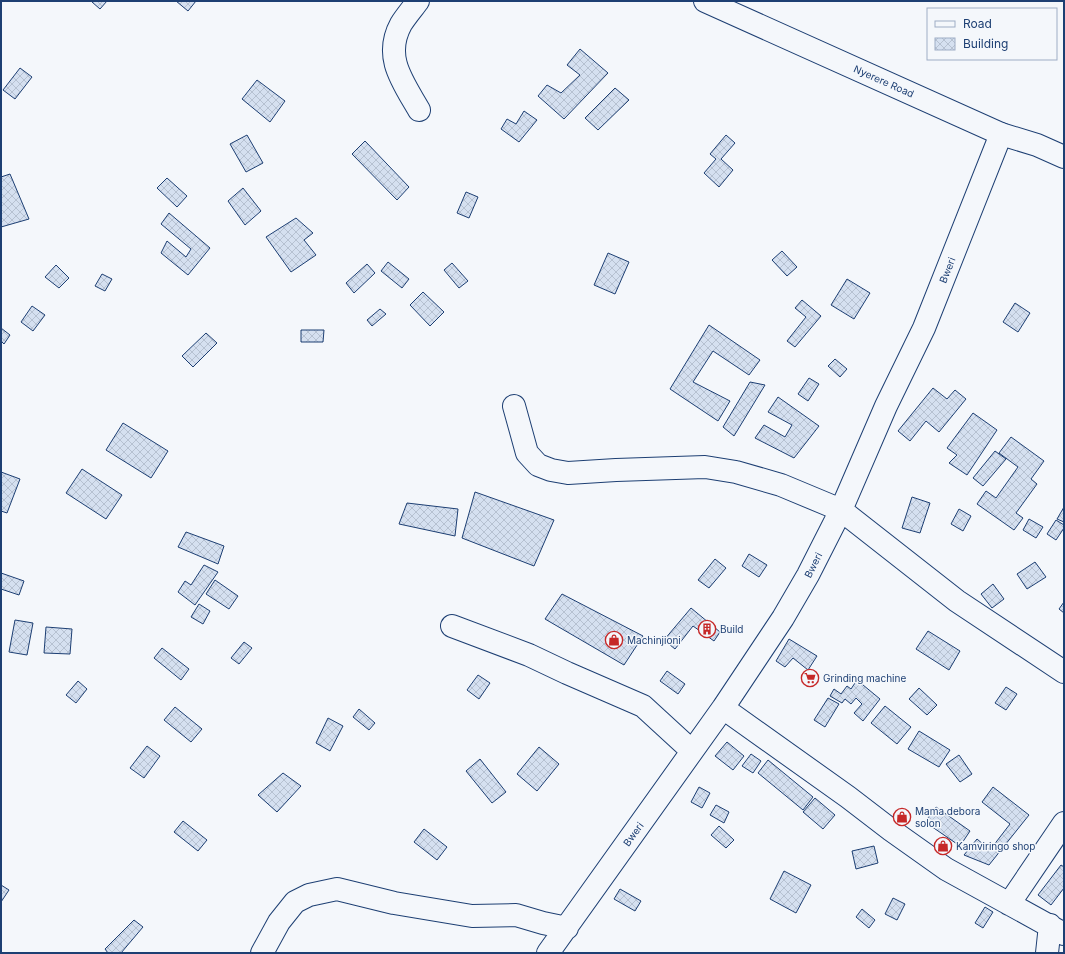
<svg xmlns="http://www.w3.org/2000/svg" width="1065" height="954" viewBox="0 0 1065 954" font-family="Inter,sans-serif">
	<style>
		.building { fill: url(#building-cross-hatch); stroke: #1d3f73 }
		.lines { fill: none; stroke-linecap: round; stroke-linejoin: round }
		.minor-casing { stroke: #1d3f73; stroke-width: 24 }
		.major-casing { stroke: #1d3f73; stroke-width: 24 }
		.minor { stroke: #f4f7fb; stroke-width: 22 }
		.major { stroke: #f4f7fb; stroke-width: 22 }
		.labels { text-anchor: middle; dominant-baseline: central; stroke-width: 3; stroke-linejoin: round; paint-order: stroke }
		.street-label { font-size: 10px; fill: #1d3f73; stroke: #f4f7fb }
		.poi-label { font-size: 10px; fill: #1d3f73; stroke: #f4f7fb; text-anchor: start }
	</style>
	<defs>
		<pattern id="building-cross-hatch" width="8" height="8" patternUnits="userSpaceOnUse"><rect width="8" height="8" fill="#d5e0f0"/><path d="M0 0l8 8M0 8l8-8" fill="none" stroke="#b6c1d1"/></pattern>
	</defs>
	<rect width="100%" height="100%" fill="#f4f7fb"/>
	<path class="building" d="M 93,1 L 107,1 L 100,9 L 92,2 Z
		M 176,1 L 196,1 L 188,11 Z
		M 580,49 L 608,73 L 564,119 L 538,96 L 547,85 L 561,93 L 580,75 L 567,65 Z
		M 20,68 L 32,77 L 15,99 L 3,90 Z
		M 257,80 L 285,101 L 270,122 L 242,99 Z
		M 615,88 L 629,100 L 598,130 L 585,118 Z
		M 524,111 L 537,120 L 519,142 L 501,129 L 507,119 L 516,124 Z
		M 247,135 L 263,163 L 246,172 L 230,144 Z
		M 726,135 L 735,143 L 721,159 L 733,170 L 719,187 L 704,173 L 716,159 L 710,154 Z
		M 365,141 L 409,187 L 397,200 L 352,154 Z
		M 10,174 L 29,219 L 1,227 L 1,177 Z
		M 167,178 L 187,196 L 177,207 L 157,188 Z
		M 243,188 L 261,211 L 245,225 L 228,201 Z
		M 466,192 L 478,197 L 469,218 L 457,213 Z
		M 169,213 L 210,248 L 188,275 L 161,253 L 167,241 L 186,257 L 191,249 L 161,224 Z
		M 296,218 L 313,233 L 304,240 L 316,255 L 291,272 L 266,237 Z
		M 782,251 L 797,267 L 787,276 L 772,260 Z
		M 608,253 L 629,262 L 615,294 L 594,285 Z
		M 388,262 L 409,279 L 402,288 L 381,271 Z
		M 452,263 L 468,281 L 459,288 L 444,270 Z
		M 367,264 L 375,273 L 354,293 L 346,283 Z
		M 56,265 L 69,278 L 59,288 L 45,277 Z
		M 102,274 L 112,279 L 105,291 L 95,286 Z
		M 847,279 L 870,293 L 854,319 L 831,305 Z
		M 423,292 L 444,312 L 430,326 L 410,305 Z
		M 802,300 L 821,316 L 795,347 L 787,341 L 806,317 L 795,308 Z
		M 1015,303 L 1030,313 L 1018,332 L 1003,322 Z
		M 32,306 L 45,315 L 33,331 L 21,322 Z
		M 380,309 L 386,314 L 372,326 L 367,320 Z
		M 709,325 L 760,360 L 749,375 L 713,351 L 693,382 L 730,401 L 718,421 L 670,389 Z
		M 1,328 L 10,335 L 4,344 L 1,341 Z
		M 301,330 L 324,330 L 323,342 L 301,342 Z
		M 206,333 L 217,343 L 193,367 L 182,356 Z
		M 835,359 L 847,369 L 840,377 L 828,366 Z
		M 809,378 L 819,384 L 808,401 L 798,394 Z
		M 750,382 L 765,385 L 734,436 L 723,427 Z
		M 933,388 L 947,399 L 955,390 L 966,399 L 939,432 L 926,421 L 910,441 L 898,431 Z
		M 778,397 L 819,426 L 794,458 L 755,438 L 764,425 L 785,437 L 792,425 L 768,412 Z
		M 973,413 L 997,430 L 967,475 L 949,463 L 957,455 L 947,448 Z
		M 123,423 L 168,451 L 151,478 L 106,450 Z
		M 1011,437 L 1044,461 L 1031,479 L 1037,484 L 1016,513 L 1023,518 L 1014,530 L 977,504 L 986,491 L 996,498 L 1018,467 L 999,453 Z
		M 995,451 L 1006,459 L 983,486 L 973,478 Z
		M 82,469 L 122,495 L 106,519 L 66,493 Z
		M 1,472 L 20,479 L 7,513 L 1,511 Z
		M 475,492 L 554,520 L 534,566 L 462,538 Z
		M 912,497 L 930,503 L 920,533 L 902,528 Z
		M 407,503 L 458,509 L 455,536 L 399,524 Z
		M 1064,507 L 1064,522 L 1057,519 Z
		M 959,509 L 971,516 L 963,531 L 951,524 Z
		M 1029,519 L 1043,527 L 1036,538 L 1023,530 Z
		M 1056,520 L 1064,525 L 1064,528 L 1056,540 L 1047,534 Z
		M 186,532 L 224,546 L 218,564 L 178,547 Z
		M 749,554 L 767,565 L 759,577 L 742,566 Z
		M 715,559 L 726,568 L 709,588 L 698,580 Z
		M 1035,562 L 1046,577 L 1027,589 L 1017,574 Z
		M 204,565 L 218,572 L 195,605 L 178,592 L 185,581 L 191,585 Z
		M 1,573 L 24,581 L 19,595 L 1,589 Z
		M 215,580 L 238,596 L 229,609 L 206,594 Z
		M 993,584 L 1004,599 L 992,608 L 981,594 Z
		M 562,594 L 643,636 L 624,665 L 545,619 Z
		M 1064,602 L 1064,613 L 1059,609 Z
		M 199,604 L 210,611 L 203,624 L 191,617 Z
		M 691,608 L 720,632 L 714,641 L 693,626 L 675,649 L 664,640 Z
		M 15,620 L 33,623 L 27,655 L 9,652 Z
		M 46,627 L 72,629 L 70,654 L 44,653 Z
		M 928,631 L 960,651 L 949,670 L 916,649 Z
		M 789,639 L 817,656 L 808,670 L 793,658 L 785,667 L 776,661 Z
		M 244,642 L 252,648 L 239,664 L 231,658 Z
		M 162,648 L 189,669 L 181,680 L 154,658 Z
		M 667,671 L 685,684 L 678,694 L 660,681 Z
		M 478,675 L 490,683 L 479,699 L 467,690 Z
		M 857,680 L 880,699 L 863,721 L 854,713 L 862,704 L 856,698 L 851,704 L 845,699 L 842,703 L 830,696 L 834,689 L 841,694 L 847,686 L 851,689 Z
		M 78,681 L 87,689 L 76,703 L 66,695 Z
		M 1006,687 L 1017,694 L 1006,710 L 995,703 Z
		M 919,688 L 937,705 L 927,715 L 909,699 Z
		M 828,698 L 839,704 L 825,727 L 814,720 Z
		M 885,706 L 911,727 L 897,744 L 871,723 Z
		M 175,707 L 202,729 L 191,742 L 164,720 Z
		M 359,709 L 375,723 L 369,730 L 353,717 Z
		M 328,718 L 343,726 L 330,751 L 316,743 Z
		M 919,731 L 950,750 L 939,767 L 908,749 Z
		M 727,742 L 744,756 L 733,770 L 715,756 Z
		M 147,746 L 160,756 L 144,778 L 130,768 Z
		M 539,747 L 559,764 L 537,791 L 517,774 Z
		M 751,754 L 761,761 L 753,773 L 742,766 Z
		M 959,755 L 972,774 L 960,782 L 946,764 Z
		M 480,759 L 506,792 L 492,803 L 466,771 Z
		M 768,760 L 813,797 L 803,810 L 758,773 Z
		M 283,773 L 301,786 L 277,812 L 258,795 Z
		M 699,787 L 710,793 L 702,808 L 691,802 Z
		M 993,787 L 1029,815 L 989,865 L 964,855 L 977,839 L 990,850 L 1010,824 L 982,802 Z
		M 815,798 L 835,815 L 823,829 L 803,812 Z
		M 716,805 L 729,812 L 724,823 L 710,815 Z
		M 936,807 L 970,831 L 960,846 L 925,822 Z
		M 183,821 L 207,840 L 198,851 L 174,832 Z
		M 719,826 L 734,840 L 726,848 L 711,835 Z
		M 424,829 L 447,847 L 437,860 L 414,842 Z
		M 874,846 L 878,863 L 856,869 L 852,851 Z
		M 1061,865 L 1064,867 L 1064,888 L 1051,905 L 1038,895 Z
		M 784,871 L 811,885 L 796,913 L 770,899 Z
		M 1,885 L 9,890 L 1,902 Z
		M 620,889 L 641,901 L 635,911 L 614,899 Z
		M 893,898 L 905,904 L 897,920 L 885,914 Z
		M 985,907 L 993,912 L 983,928 L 975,923 Z
		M 862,909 L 875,920 L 869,928 L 856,917 Z
		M 134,920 L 143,927 L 121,953 L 108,953 L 105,949 Z"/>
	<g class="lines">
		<defs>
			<path id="minor" d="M 418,1 C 413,8 406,16 401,24 C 383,57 403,82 419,110
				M 514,406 L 527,453 L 538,465 L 551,470 L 568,473 L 616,470 L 705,467 L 736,472 L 781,485 L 841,510 L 957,601 L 1064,672
				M 452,626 L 529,655 L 567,673 L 643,706 L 692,751
				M 723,708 L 848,797 L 891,830 L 946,869 L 1064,934
				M 1009,904 L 1064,823
				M 262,953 L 279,922 L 295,902 L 309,895 L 337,889 L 394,903 L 472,916 L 516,915 L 543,923 L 567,928
				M 548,953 L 723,708 L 783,618 L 808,575 L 841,510 L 886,406 L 924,328 L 1001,134
				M 1047,953 L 1050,925"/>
			<path id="major" d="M 705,1 L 1001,134 L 1037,145 L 1064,157"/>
		</defs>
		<use href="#minor" class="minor-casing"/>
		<use href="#major" class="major-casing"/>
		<use href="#minor" class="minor"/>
		<use href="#major" class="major"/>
	</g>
	<defs>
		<symbol id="building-ring" viewBox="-11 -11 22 22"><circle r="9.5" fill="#f4f7fb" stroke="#c62828" stroke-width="1.5"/><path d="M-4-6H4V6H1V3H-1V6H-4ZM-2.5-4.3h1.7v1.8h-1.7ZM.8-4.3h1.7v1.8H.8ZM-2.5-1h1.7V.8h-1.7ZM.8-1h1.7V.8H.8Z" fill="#c62828"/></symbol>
		<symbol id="shop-ring" viewBox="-11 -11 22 22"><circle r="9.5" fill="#f4f7fb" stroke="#c62828" stroke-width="1.5"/><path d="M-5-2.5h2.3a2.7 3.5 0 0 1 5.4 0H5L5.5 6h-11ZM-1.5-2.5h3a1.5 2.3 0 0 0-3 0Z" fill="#c62828"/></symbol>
		<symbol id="supermarket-ring" viewBox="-11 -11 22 22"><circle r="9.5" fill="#f4f7fb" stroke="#c62828" stroke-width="1.5"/><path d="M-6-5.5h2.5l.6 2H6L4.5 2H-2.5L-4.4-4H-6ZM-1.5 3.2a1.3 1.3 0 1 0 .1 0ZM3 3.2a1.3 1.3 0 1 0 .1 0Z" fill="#c62828"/></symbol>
	</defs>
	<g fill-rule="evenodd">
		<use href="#building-ring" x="697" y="619" width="20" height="20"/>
		<use href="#shop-ring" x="604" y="630" width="20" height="20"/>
		<use href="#supermarket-ring" x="800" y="668" width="20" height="20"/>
		<use href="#shop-ring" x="892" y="807" width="20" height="20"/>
		<use href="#shop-ring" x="933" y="836" width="20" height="20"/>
	</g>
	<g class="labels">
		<g class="street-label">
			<text transform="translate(884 81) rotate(24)">Nyerere Road</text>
			<text transform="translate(947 270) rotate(-68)">Bweri</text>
			<text transform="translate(813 565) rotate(-63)">Bweri</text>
			<text transform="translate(633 834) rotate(-54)">Bweri</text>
		</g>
		<g class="poi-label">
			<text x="720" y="629">Build</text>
			<text x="627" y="640">Machinjioni</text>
			<text x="823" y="678">Grinding machine</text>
			<text x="915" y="811">Mama debora<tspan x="915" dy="12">solon</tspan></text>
			<text x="956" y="846">Kamviringo shop</text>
		</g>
	</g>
	<rect width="1065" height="954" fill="none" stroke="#1d3f73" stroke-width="4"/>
	<rect x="927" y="8" width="130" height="52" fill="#f4f7fb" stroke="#9eadc5"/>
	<rect x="935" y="21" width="20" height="6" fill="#f4f7fb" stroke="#9eadc5"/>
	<text x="963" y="28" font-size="12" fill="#1d3f73">Road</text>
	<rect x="935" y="38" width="20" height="12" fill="url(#building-cross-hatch)" stroke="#9eadc5"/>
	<text x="963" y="48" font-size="12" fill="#1d3f73">Building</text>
</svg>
